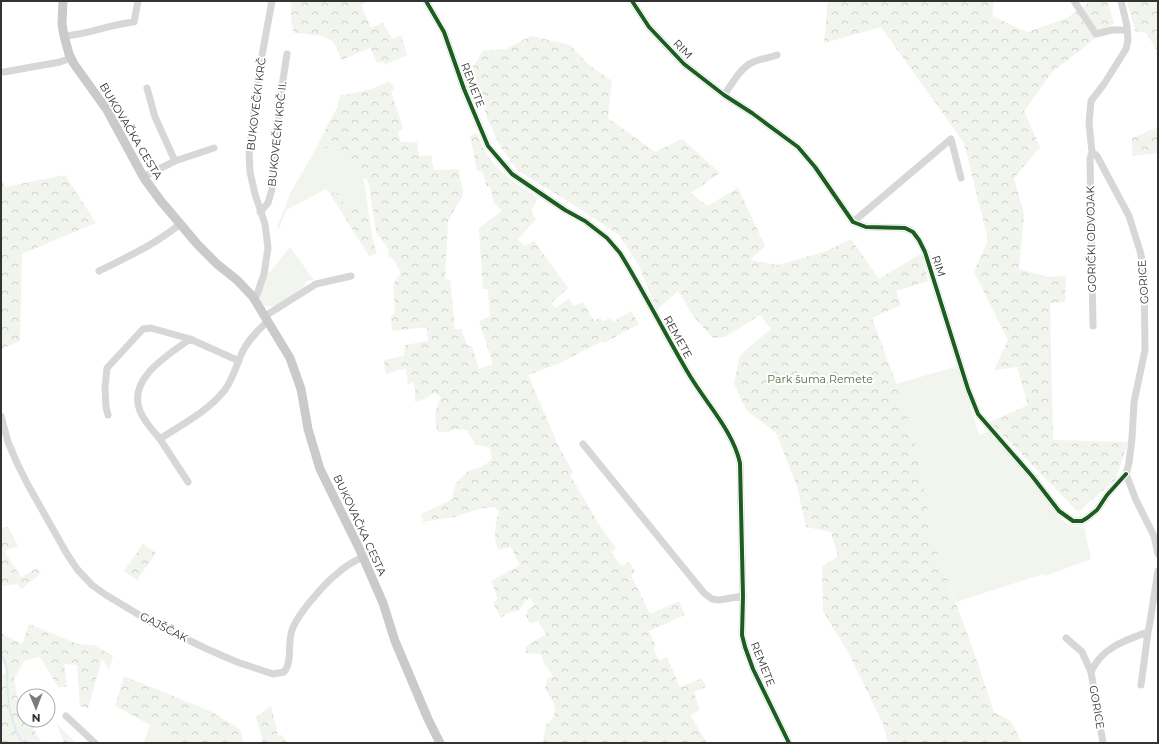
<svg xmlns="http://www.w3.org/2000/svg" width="1159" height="744" viewBox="0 0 1159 744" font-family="Montserrat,sans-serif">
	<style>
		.green { fill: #f1f5ed }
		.forest { fill: url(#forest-crowns) }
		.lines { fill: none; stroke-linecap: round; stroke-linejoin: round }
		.stream { stroke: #ddebf3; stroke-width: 2 }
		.minor { stroke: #d7d7d7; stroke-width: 7 }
		.major { stroke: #cacaca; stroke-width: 9 }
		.cycleway-casing { stroke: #fff; stroke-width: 6 }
		.cycleway { stroke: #1b5e20; stroke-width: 4 }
		.labels { text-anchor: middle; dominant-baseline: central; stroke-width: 4; stroke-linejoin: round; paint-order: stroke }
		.street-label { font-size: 11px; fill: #333; stroke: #fff }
		.park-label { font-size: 11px; fill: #56703f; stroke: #fff }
	</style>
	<defs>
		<pattern id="forest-crowns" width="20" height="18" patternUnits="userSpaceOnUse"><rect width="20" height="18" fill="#f1f5ed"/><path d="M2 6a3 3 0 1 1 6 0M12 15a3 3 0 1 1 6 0" fill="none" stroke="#cfd2cc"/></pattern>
	</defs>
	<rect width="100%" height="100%" fill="#fff"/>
	<path class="green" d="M 318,145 C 328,149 338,151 347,156 C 364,166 366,191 368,209 L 346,206 L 338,193 L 329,192 L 326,189 L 286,210 L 279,229 L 277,227 L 291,192 Z
		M 290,247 L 313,279 L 306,282 L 303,288 L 274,306 C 250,310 264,281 267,271 L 270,272 Z
		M 958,366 L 979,435 L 990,431 L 1064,522 L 1076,527 L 1084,526 L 1091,559 L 1045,576 L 1043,574 L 956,602 L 933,541 L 917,449 L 896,384 Z
		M 150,725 L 181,738 L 179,743 L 144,742 Z"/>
	<path class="forest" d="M 291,1 L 367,1 L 361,5 L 371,28 L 383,23 L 392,39 L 401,35 L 407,55 L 384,65 L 383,61 L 377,63 L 370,48 L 341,60 C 335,31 318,36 294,33 L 291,20 Z
		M 828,1 L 994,1 L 992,16 L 1027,32 L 1067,18 L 1091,1 L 1107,1 L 1114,23 L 1078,52 L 1052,72 L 1024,111 L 1040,147 L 1014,178 L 1024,214 L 1019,269 L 1049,277 L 1066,276 L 1065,302 L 1050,303 L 1053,440 L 1128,442 L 1116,479 L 1078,512 L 990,422 L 1028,405 L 1017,367 L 994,370 L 1008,340 L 974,272 L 988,240 L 964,143 L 881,27 L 824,43 Z
		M 1127,1 L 1158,1 L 1158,52 L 1146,33 L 1135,31 Z
		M 531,36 L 570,45 L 589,65 L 612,81 L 608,118 L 655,152 L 682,139 L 720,173 L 691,193 L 707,206 L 738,188 L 765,246 L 750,260 L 777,265 L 824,252 L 851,239 L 879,279 L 922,253 L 928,281 L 896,291 L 901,305 L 872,318 L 896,383 L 917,449 L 933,541 L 975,655 L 994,712 L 1011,721 L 1022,743 L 888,743 L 883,724 L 849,654 L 823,611 L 822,567 L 838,556 L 831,532 L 806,527 L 797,486 L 776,433 L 746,410 L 734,383 L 740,355 L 771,329 L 760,315 L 725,337 L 713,338 L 694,317 L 678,291 L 657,310 L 639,266 L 619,235 L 569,202 L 518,171 L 500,146 L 487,118 L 473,67 L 483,51 L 506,49 Z
		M 390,81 L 394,90 L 391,91 L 403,128 L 398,132 L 401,142 L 417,142 L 419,156 L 431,155 L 434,170 L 459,169 L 460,179 L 463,190 L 462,197 L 448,221 L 445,279 L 450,280 L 455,329 L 461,329 L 467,345 L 472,346 L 479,369 L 493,364 L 479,321 L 490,316 L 488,289 L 483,289 L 479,228 L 502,211 L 494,203 L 490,186 L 487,187 L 482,171 L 477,171 L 470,136 L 477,133 C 480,140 482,147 486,153 C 498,173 519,185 538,198 L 531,211 L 536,219 L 518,239 L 524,246 L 534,241 L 568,288 L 551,303 L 556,308 L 569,298 L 573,306 L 583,302 L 594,321 L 600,318 L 602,322 L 610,318 L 613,322 L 631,311 L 639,324 L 604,343 L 602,341 L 560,363 L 528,375 L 558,445 L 573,472 L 570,475 L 600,526 L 616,548 L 611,552 L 621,566 L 629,562 L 635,571 L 631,575 L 650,614 L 679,601 L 685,615 L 649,631 L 656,646 L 653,648 L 659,660 L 667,657 L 680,687 L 702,678 L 706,687 L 694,692 L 700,710 L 690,715 L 707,743 L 543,743 L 546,725 L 553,718 L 555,711 L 553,701 L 545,689 L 547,679 L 553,676 L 544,663 L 541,654 L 526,653 L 525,647 L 546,634 L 538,621 L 530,623 L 526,616 L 528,609 L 534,606 L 531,598 L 525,601 L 519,611 L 507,613 L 501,618 L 493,603 L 498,599 L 491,581 L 520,565 L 511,547 L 498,550 C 493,537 495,524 499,511 L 494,507 L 482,508 L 454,517 L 423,522 L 421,514 L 453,499 L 453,492 L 457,482 L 468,471 L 482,467 L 492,459 L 490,448 L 475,444 L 467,430 L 454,429 L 449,432 L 438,432 C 433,419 435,409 441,397 L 435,393 L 424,399 L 415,402 L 415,388 L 412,382 L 408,384 L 406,368 L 386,374 L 384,360 L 404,356 L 405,345 L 428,341 L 427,327 L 392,331 L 391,317 L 395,311 L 393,284 L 400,274 C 400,267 394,258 388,256 L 389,250 L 376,232 L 368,180 L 363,178 C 351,153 342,154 318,145 L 328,124 L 337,108 L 340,96 L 372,89 Z
		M 1158,127 L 1158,153 L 1132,156 L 1132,138 Z
		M 65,175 L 96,223 L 22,254 L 20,341 L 1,349 L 1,179 L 5,187 Z
		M 329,192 L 338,193 L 346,206 L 368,209 L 372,235 L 377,254 L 369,256 Z
		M 8,527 L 18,546 L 4,551 L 21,577 L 37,568 L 41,573 L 22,589 L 17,584 L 1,586 L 1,528 Z
		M 143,544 L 156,553 L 137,580 L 124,571 Z
		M 29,624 L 78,644 L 94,645 L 113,656 L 109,670 L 102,659 L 88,708 L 80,706 L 77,665 L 64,664 L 67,687 L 58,687 L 40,657 L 24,661 L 14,679 L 19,706 L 24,714 L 24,720 L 28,720 L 42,743 L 1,743 L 2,737 L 1,676 L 7,672 L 1,657 L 1,633 L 22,644 Z
		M 124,676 L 212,712 L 240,729 L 243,740 L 242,743 L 179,743 L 180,738 L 150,725 L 115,706 Z
		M 271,706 L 278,736 L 282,735 L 287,743 L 261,743 L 262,737 L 256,717 Z
		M 56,723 L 76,743 L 64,743 Z"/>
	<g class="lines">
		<path class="stream" d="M 1,654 C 10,669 6,679 8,696 C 9,712 14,728 22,743"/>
		<path class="minor" d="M 426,1 L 444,32 L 464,89 L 488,146 L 512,174 L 565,210 L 585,221 L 607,238 L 620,253 C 644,292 664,332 687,371 C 704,401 733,430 740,463 L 743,596 L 742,635 L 745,647 L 753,669 L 789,743
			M 632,1 L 649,27 L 684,64 L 724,95 L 752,113 L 798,147 L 815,167 L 853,222 L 866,227 L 905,228 L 913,232 L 919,240 L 925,252 L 968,389 L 978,414 L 1032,476 L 1059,511 L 1073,521 L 1082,521 L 1087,518 L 1097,510 L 1107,495 L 1126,474
			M 1074,1 L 1096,34 L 1112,30 L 1127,30
			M 1121,1 L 1127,26 L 1128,40 L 1126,49 L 1104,84 L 1091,101 L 1089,123 L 1092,152 L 1097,156 L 1129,216 L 1140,251 L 1144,269 L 1145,350 L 1134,402 L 1132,438 L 1129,463 L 1126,474 L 1136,500 L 1154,536 L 1158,554
			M 64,36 C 88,35 110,24 134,22 L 138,1
			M 4,72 L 60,62 L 71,58
			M 147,88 L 155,117 L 175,161
			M 724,95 C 732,84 740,68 753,62 C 760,59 769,58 777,55
			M 1092,152 L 1090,159 L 1093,326
			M 143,177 L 175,161 L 214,148
			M 260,212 L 268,203 L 272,189 L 280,99 L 287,54
			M 853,222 L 951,139 L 961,178
			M 99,271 C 127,257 156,244 180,224
			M 255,300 L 264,274 L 268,248 L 265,224 L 255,194 L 250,172 L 249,150 L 260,66 L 272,1
			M 265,316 L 316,284 L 351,276
			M 190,339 C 168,355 127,379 140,411 C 144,421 153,431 160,439 C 181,425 207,412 224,391 C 232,381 236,367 241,355 C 247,341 257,331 268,321
			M 108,415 L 106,407 L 105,388 L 107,368 L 143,329 L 151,328 L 190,339 L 239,361
			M 1,416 L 8,442 L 17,463 L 28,485 L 67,554 L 77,569 L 92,585 L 106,595 L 151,622 L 207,649 L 237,662 L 273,674 L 284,672 C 292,663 288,646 291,634 C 294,617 325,583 339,572 C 346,566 354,561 363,557
			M 160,439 L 188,482
			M 583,444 L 704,593 L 712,599 L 719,600 L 743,596
			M 1066,638 L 1082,652 L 1091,672
			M 1141,685 L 1148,632
			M 66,716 L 95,743
			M 1103,743 L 1091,672 C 1101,648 1126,640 1148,632 L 1150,622 L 1158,571"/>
		<path class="major" d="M 63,1 L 62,24 L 64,36 L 69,54 L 74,64 L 107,110 L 144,178 L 160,200 L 198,245 L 217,264 L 237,280 L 253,297 L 290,358 L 301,389 L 308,429 L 320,469 L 359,548 L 383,603 L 395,641 L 428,719 L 440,743"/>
		<defs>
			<path id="cycleway" d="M 426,1 L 444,32 L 464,89 L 488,146 L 512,174 L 565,210 L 585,221 L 607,238 L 620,253 C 644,292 664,332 687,371 C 704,401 733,430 740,463 L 743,596 L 742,635 L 745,647 L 753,669 L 789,743
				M 632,1 L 649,27 L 684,64 L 724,95 L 752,113 L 798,147 L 815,167 L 853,222 L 866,227 L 905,228 L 913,232 L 919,240 L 925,252 L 968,389 L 978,414 L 1032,476 L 1059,511 L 1073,521 L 1082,521 L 1087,518 L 1097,510 L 1107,495 L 1126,474"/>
		</defs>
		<use href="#cycleway" class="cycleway-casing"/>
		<use href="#cycleway" class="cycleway"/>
	</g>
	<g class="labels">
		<g class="street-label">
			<text transform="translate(683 49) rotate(46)">RIM</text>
			<text transform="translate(473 85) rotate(69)">REMETE</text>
			<text transform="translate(256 104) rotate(-83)">BUKOVEČKI KRČ</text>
			<text transform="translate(131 131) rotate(59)">BUKOVAČKA CESTA</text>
			<text transform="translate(277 134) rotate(-84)">BUKOVEČKI KRČ II.</text>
			<text transform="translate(1091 239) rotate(-91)">GORIČKI ODVOJAK</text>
			<text transform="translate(939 266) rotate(72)">RIM</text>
			<text transform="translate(1143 282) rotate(-94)">GORICE</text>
			<text transform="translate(678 337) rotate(61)">REMETE</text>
			<text transform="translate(360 525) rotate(65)">BUKOVAČKA CESTA</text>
			<text transform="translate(164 627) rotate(27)">GAJŠČAK</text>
			<text transform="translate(763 664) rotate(68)">REMETE</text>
			<text transform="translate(1097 707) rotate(80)">GORICE</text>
		</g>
		<g class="park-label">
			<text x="820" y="379">Park šuma Remete</text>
		</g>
	</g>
	<rect width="1159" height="744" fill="none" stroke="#333333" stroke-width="4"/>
	<g transform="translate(36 708) rotate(179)"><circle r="19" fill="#ffffff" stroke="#adadad"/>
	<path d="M0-3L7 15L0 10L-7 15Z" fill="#7a7a7a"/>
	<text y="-6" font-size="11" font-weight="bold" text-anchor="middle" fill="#333333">N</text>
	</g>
</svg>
